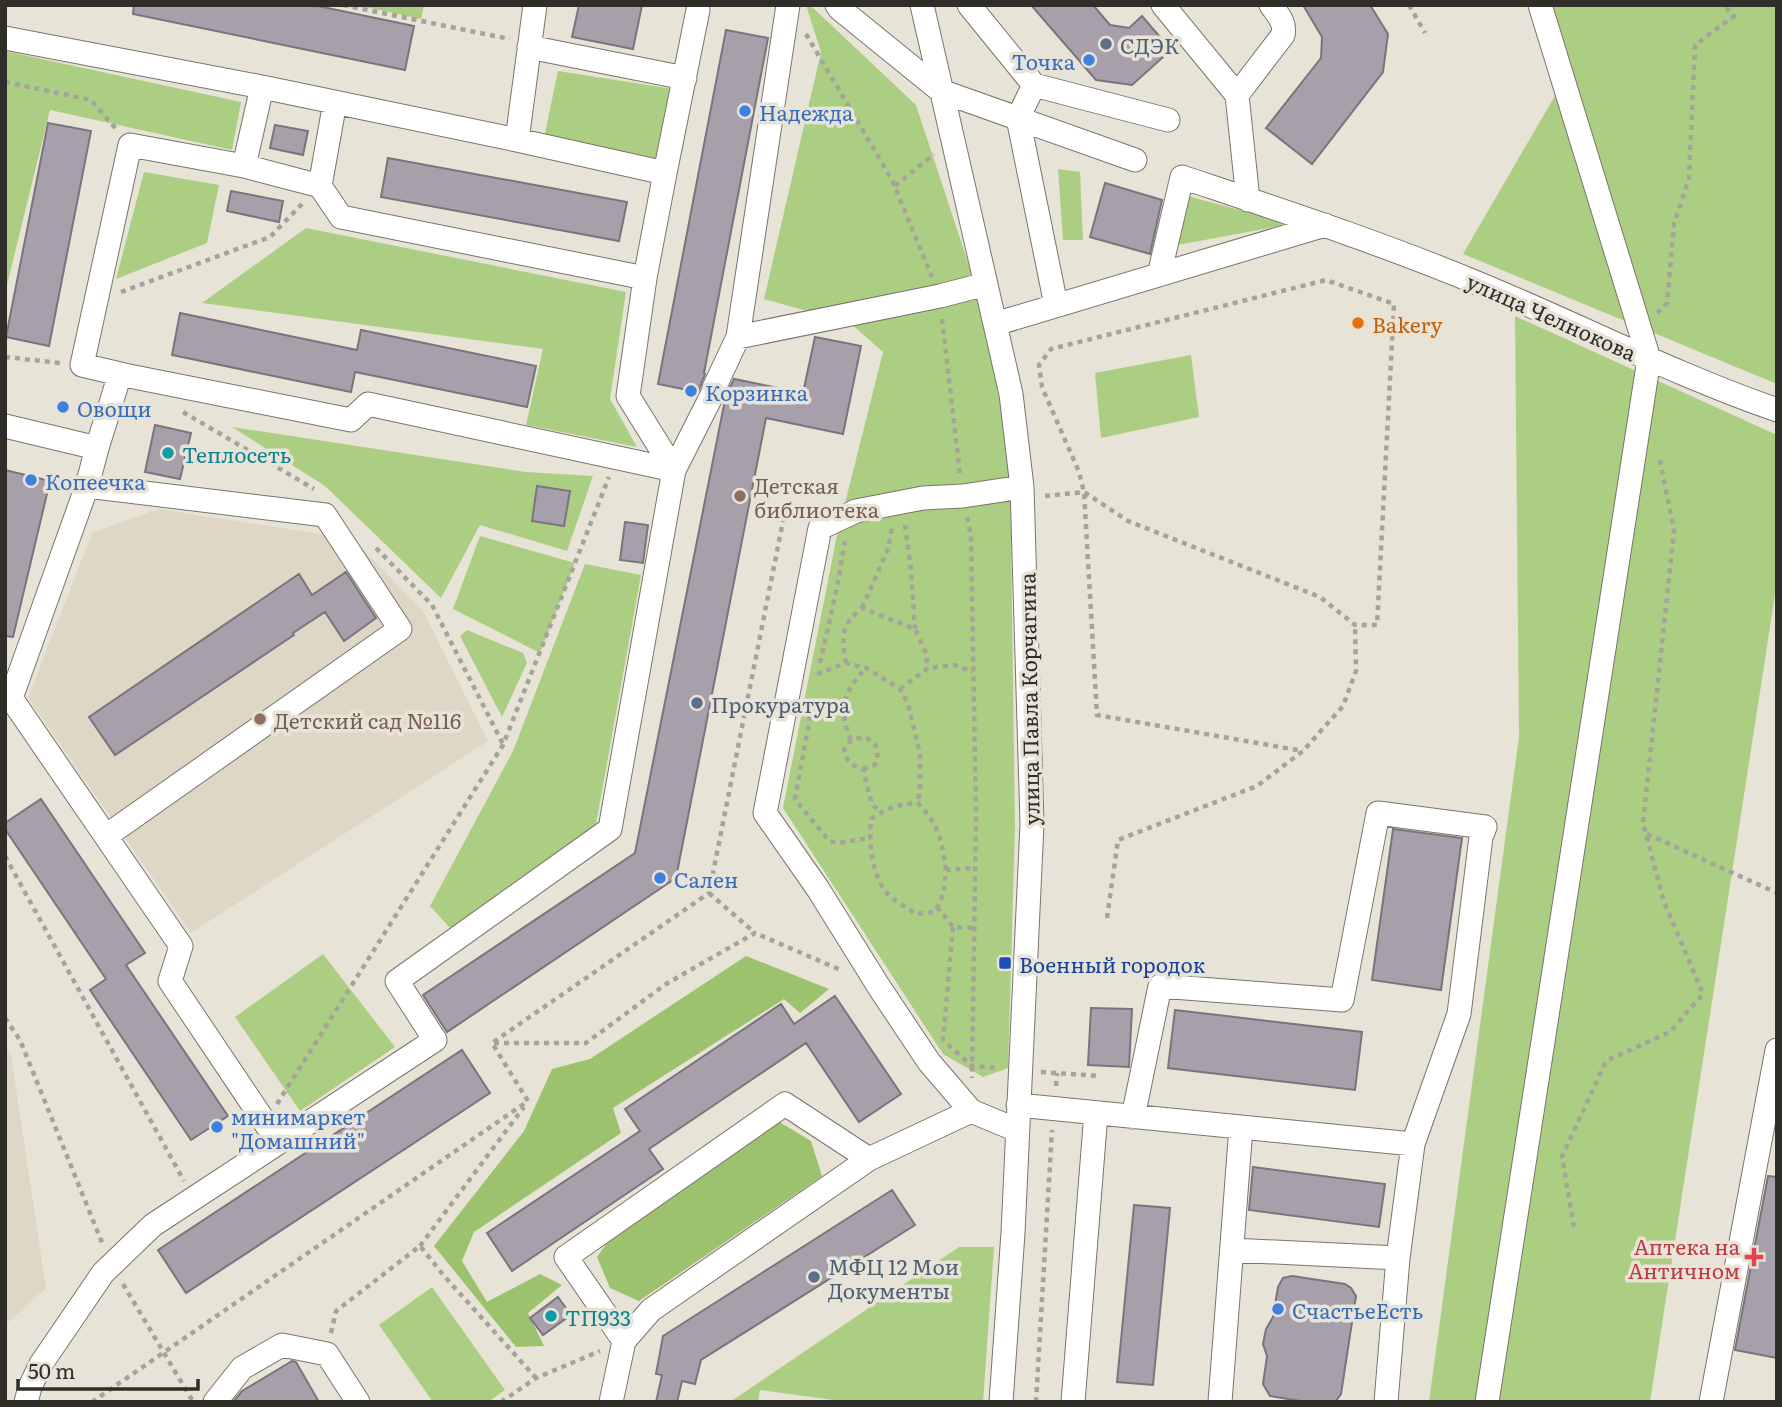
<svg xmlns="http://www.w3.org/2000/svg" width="1782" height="1407" viewBox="0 0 1782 1407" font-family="Literata,serif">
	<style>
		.built { fill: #dfd7c5 }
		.green { fill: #acce83 }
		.forest { fill: #9cc26e }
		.building { fill: #a7a0ab; stroke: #7a747d; stroke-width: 2 }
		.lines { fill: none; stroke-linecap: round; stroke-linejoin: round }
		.minor-casing { stroke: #79756b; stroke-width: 25 }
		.path { stroke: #a6a39a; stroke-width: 4.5; stroke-dasharray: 5 5; stroke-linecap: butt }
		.minor { stroke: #fff; stroke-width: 23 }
		.service-dot { fill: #5c6f8a; stroke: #e7e3d7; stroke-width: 2.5 }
		.shop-dot { fill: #3f7fe0; stroke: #e7e3d7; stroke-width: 2.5 }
		.food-dot { fill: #e8710a; stroke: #e7e3d7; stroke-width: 2.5 }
		.culture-dot { fill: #0f9aa8; stroke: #e7e3d7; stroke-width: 2.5 }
		.education-dot { fill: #8d6e63; stroke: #e7e3d7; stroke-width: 2.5 }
		.transit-dot { fill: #1a4fb4; stroke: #e7e3d7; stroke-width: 2.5 }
		.health-dot { fill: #e0444e; stroke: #e7e3d7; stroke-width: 2.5 }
		.labels { text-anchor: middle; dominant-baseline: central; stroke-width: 7; stroke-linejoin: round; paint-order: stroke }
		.service-label { font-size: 21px; fill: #4e5e75; stroke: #e7e3d7; text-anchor: start }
		.shop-label { font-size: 21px; fill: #366cbe; stroke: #e7e3d7; text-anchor: start }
		.street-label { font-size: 21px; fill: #2f2e29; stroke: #e7e3d7 }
		.food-label { font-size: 21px; fill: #c56008; stroke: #e7e3d7; text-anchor: start }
		.culture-label { font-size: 21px; fill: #0d838f; stroke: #e7e3d7; text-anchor: start }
		.education-label { font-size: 21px; fill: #785e54; stroke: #e7e3d7; text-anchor: start }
		.transit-label { font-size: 21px; fill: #164399; stroke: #e7e3d7; text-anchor: start }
		.health-label { font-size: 21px; fill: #be3a42; stroke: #e7e3d7; text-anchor: end }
	</style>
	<rect width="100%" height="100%" fill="#e7e3d7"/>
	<path class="built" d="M 158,509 L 353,539 L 423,611 L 488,741 L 191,933 L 28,698 L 92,533 Z
		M 5,1045 L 11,1055 L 46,1288 L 5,1325 Z"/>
	<path class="green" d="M 357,5 L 424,5 L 421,19 Z
		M 806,5 L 810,5 L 916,105 L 982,305 L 1010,460 L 1015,828 L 1008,1068 L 983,1077 L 943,1054 L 783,808 L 837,535 L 883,352 L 850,323 L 764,299 L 821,52 Z
		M 1531,5 L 1777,5 L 1777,384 L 1463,254 L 1567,75 Z
		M 5,51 L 241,102 L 232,150 L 50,110 L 5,293 Z
		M 558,71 L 673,89 L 657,165 L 544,138 Z
		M 1058,169 L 1080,172 L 1083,240 L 1063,240 Z
		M 144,172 L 219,185 L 207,243 L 116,279 Z
		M 1184,195 L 1291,224 L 1172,246 Z
		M 306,228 L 626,292 L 610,399 L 637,447 L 526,425 L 543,349 L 202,303 Z
		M 1515,316 L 1777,435 L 1777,582 L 1650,1402 L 1429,1402 L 1519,737 Z
		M 1191,355 L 1199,417 L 1101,438 L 1095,373 Z
		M 232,427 L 526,472 L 593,476 L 567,551 L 480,525 L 441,598 L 325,486 Z
		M 480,536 L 575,563 L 540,653 L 453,609 Z
		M 585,564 L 641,575 L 596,824 L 452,930 L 430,906 L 513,751 Z
		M 467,630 L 523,653 L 527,663 L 502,717 L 460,636 Z
		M 323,954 L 395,1047 L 300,1111 L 235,1017 Z
		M 959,1247 L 994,1247 L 983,1402 L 848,1402 L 760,1390 L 758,1402 L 730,1402 Z
		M 432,1287 L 505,1390 L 488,1402 L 433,1402 L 379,1325 Z"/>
	<path class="forest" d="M 746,956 L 829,989 L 800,1013 L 784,999 L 613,1108 L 621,1133 L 474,1232 L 462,1261 L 487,1302 L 540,1274 L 562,1285 L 528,1313 L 544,1346 L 516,1347 L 434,1246 L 524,1131 L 552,1069 L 590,1059 Z
		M 776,1120 L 811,1141 L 822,1176 L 639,1301 L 610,1288 L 597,1257 L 617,1229 Z"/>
	<path class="building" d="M 134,5 L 313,5 L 414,26 L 405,70 L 133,14 Z
		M 579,5 L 642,5 L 633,49 L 572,37 Z
		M 1031,5 L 1093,5 L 1110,25 L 1129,28 L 1142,16 L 1171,50 L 1132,85 L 1096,80 Z
		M 1303,5 L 1370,5 L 1388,34 L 1383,72 L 1312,164 L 1266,128 L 1321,58 L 1322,37 Z
		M 726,30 L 768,38 L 704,373 L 705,374 L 698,392 L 658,384 Z
		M 48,123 L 91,131 L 49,346 L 6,337 Z
		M 275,125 L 308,131 L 303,155 L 270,148 Z
		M 388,158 L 627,202 L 619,241 L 381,197 Z
		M 1105,183 L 1162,200 L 1150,254 L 1090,237 Z
		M 231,191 L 283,201 L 279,222 L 227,211 Z
		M 180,313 L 357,350 L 361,330 L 536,366 L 527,407 L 355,372 L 351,392 L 172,355 Z
		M 815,337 L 861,346 L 843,434 L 766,418 L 676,878 L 447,1032 L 423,995 L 635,853 L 726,395 L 734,379 L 803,393 Z
		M 155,425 L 191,433 L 180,479 L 145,472 Z
		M 5,470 L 50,481 L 13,637 L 5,636 Z
		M 537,486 L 570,491 L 564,526 L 532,521 Z
		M 625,522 L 648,525 L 643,563 L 620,560 Z
		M 346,572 L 376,618 L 344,641 L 325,612 L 293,633 L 294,635 L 115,755 L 89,717 L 299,574 L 312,595 Z
		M 41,799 L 145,953 L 126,965 L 228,1116 L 191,1140 L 90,990 L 106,979 L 5,829 L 5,823 Z
		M 1393,829 L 1462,838 L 1441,990 L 1372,980 Z
		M 835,996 L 901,1094 L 859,1122 L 806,1043 L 649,1149 L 663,1169 L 512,1271 L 487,1233 L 640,1131 L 625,1109 L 781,1004 L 794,1024 Z
		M 1091,1008 L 1132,1009 L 1129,1067 L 1088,1065 Z
		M 1175,1010 L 1362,1032 L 1355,1090 L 1168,1068 Z
		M 462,1050 L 490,1093 L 186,1293 L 158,1250 Z
		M 1253,1167 L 1385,1184 L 1379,1227 L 1249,1210 Z
		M 1768,1176 L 1777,1177 L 1777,1358 L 1735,1350 Z
		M 892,1190 L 915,1225 L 701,1360 L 695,1384 L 682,1381 L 677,1402 L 656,1402 L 662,1375 L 656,1374 L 663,1336 Z
		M 1134,1205 L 1170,1208 L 1153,1385 L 1117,1382 Z
		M 1292,1276 L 1345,1284 L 1351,1288 L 1356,1296 L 1341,1394 L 1335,1402 L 1306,1402 L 1270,1396 L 1263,1384 L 1267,1356 L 1263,1344 L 1266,1329 L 1273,1317 L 1278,1287 L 1283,1278 Z
		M 558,1297 L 571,1315 L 543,1335 L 530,1318 Z
		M 292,1361 L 296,1362 L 319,1402 L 233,1402 L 242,1391 Z"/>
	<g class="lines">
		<defs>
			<path id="minor" d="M 837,5 L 840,9 L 941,91 L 1135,160
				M 922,5 L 1011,394 L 1022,487 L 1032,824 L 1013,1233 L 1001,1402
				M 969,5 L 1034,85
				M 1163,5 L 1237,95 L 1248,200
				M 5,38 L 262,87 L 244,166 L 130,145 L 82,365 L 124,375 L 351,420 L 368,404 L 674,470 L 712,395
				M 529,47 L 685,78
				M 262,87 L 517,140
				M 1237,95 L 1283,35 C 1286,23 1278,15 1271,5
				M 244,166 L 320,186 L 335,102
				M 665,173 L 698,10
				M 320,186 L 341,217 L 645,278
				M 1159,275 L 1182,177 C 1283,211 1384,244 1482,285 C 1581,326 1676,375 1777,410
				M 1056,305 L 1018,118 L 1034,85 L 1168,120
				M 995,324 L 1325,225
				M 738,337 L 940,296 L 986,284
				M 714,388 L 738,337 L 788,5
				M 5,426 L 97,448 L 87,486 L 11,698 L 5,701
				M 97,448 L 120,374
				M 87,486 L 325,515 L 400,629 L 106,836
				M 11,698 L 181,946 L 170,981 L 278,1142
				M 1018,1105 L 1413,1144 L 1459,1014 L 1481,837 L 1485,827 L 1378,813 L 1342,1000 L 1160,986 L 1133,1117
				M 1017,1130 L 971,1111 L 929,1062 L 879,987 L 818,889 L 765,813 L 820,528 L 856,511 L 923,498 L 963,496 L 1022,487
				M 1232,1250 L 1398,1258
				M 624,1341 L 566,1257 L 785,1104 L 869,1159
				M 26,1402 L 30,1387 L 41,1364 L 103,1273 L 153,1225 L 435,1040 L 397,981 L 610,829 L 674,470 L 628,396 L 645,278 L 665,173 L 517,140 L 535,5
				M 215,1402 L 242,1368 L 282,1345 L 327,1354 L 358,1402
				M 611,1402 L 624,1341 L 651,1310 L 869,1159 L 971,1111
				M 1073,1402 L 1096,1113
				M 1220,1402 L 1241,1127
				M 1386,1402 L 1398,1258 L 1413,1144
				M 1487,1402 L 1649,359 L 1540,5
				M 1711,1402 L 1777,1050"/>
		</defs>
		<use href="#minor" class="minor-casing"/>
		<path class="path" d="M 343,5 L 510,39
			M 1409,5 L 1425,33
			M 806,34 L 892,180 L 932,277
			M 5,82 L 91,100 L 116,129
			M 895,186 L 934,154
			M 121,292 L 270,237 L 302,204
			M 1657,313 L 1667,303 L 1674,224 L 1689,178 L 1695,45 L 1734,16 L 1723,5
			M 942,319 L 960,474
			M 5,357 L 60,363
			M 183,412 L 314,489
			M 1045,496 L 1084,492 L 1128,521 L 1320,597 L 1355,625 L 1377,625 L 1394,304 L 1326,280 L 1051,349 L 1039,365 L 1042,387 L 1079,472 L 1084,492 L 1097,715 L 1303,751
			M 967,517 L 971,535 L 976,816 L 972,1078
			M 905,525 L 911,570 L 915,629
			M 376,548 L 432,605 L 503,744
			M 862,608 L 888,549 L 892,527
			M 820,663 L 837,587 L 845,541
			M 846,663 C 841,639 841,624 862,608 L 915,629 L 926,653 L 928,668
			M 817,674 L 846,663 L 866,668 L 900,689 L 908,704 L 920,754 L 920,789 L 918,803
			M 900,689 L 928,668 L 955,665 L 973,672
			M 812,706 L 795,799 L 829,841 L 838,843 L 870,838
			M 851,740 C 838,710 843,692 865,669
			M 863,769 L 875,765 C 880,751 878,744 865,737 L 851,740 L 844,750 C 848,764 850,764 863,769 L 872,805 L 881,812
			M 1647,834 L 1777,893
			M 5,856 L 184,1181
			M 946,870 C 942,841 939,825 918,803 C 900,804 886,808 871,819 C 869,843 871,876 888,894 C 896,902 907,907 916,914 L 934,912 C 945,897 944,888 946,870 L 975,868
			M 709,893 L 755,933
			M 937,907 L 953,927 L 974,928
			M 1107,918 L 1118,840 L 1257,786 L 1303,751 L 1343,706 L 1356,671 L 1355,625
			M 953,927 L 943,1040 L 972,1066 L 998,1068
			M 5,1018 L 20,1040 L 103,1245
			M 494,1043 L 586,1043 L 666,984 L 755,933 L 843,971
			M 1041,1072 L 1099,1076
			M 1056,1086 L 1057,1073
			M 277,1104 L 503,745 L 609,477
			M 1574,1227 L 1562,1157 L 1606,1061 L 1670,1032 L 1703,994 L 1664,902 L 1643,823 L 1674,530 L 1659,456
			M 420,1246 L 524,1107
			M 123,1284 L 192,1400
			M 331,1333 L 336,1311 L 420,1246 L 445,1277 L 536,1378
			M 92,1402 L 528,1101 L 492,1043 L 709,893 L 786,506 L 803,517
			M 501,1402 L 536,1378 L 600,1351
			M 1036,1402 L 1052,1130"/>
		<use href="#minor" class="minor"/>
	</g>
	<g class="service-dot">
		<circle cx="1106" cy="44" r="7"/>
		<circle cx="697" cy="703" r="7"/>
		<circle cx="814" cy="1277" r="7"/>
	</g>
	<g class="shop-dot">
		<circle cx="1089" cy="60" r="7"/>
		<circle cx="745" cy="111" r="7"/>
		<circle cx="691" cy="391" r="7"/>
		<circle cx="63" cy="407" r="7"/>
		<circle cx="31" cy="480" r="7"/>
		<circle cx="660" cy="878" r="7"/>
		<circle cx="217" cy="1127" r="7"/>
		<circle cx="1278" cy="1309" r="7"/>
	</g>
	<circle class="food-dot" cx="1358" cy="323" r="7"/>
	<g class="culture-dot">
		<circle cx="168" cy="453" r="7"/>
		<circle cx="551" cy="1316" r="7"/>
	</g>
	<g class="education-dot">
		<circle cx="740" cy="496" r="7"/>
		<circle cx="260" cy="719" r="7"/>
	</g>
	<rect class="transit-dot" x="998" y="956" width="14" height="14" rx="3.5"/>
	<path class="health-dot" d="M1750.5 1246.5h7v7h7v7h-7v7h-7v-7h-7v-7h7z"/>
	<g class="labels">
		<g class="service-label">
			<text x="1120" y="44">СДЭК</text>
			<text x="711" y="703">Прокуратура</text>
			<text x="828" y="1265">МФЦ 12 Мои<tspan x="828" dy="24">Документы</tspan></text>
		</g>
		<g class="shop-label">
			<text x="1075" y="60" text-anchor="end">Точка</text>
			<text x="759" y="111">Надежда</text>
			<text x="705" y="391">Корзинка</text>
			<text x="77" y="407">Овощи</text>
			<text x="45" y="480">Копеечка</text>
			<text x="674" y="878">Сален</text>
			<text x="231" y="1115">минимаркет<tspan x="231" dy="24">"Домашний"</tspan></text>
			<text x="1292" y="1309">СчастьеЕсть</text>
		</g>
		<g class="street-label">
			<text transform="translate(1552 316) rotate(24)">улица Челнокова</text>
			<text transform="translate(1028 699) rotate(-91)">улица Павла Корчагина</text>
		</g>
		<g class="food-label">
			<text x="1372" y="323">Bakery</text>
		</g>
		<g class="culture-label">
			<text x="182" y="453">Теплосеть</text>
			<text x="565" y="1316">ТП933</text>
		</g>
		<g class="education-label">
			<text x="754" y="484">Детская<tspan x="754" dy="24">библиотека</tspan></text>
			<text x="274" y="719">Детский сад №116</text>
		</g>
		<g class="transit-label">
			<text x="1019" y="963">Военный городок</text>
		</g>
		<g class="health-label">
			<text x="1740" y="1245">Аптека на<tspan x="1740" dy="24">Античном</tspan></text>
		</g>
	</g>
	<rect width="1782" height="1407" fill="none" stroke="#2f2e29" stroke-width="14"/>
	<path d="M18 1379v10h180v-10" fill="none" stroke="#2f2e29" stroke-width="3.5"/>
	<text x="28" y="1379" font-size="21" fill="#2f2e29" stroke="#e7e3d7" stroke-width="5" paint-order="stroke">50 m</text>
</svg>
